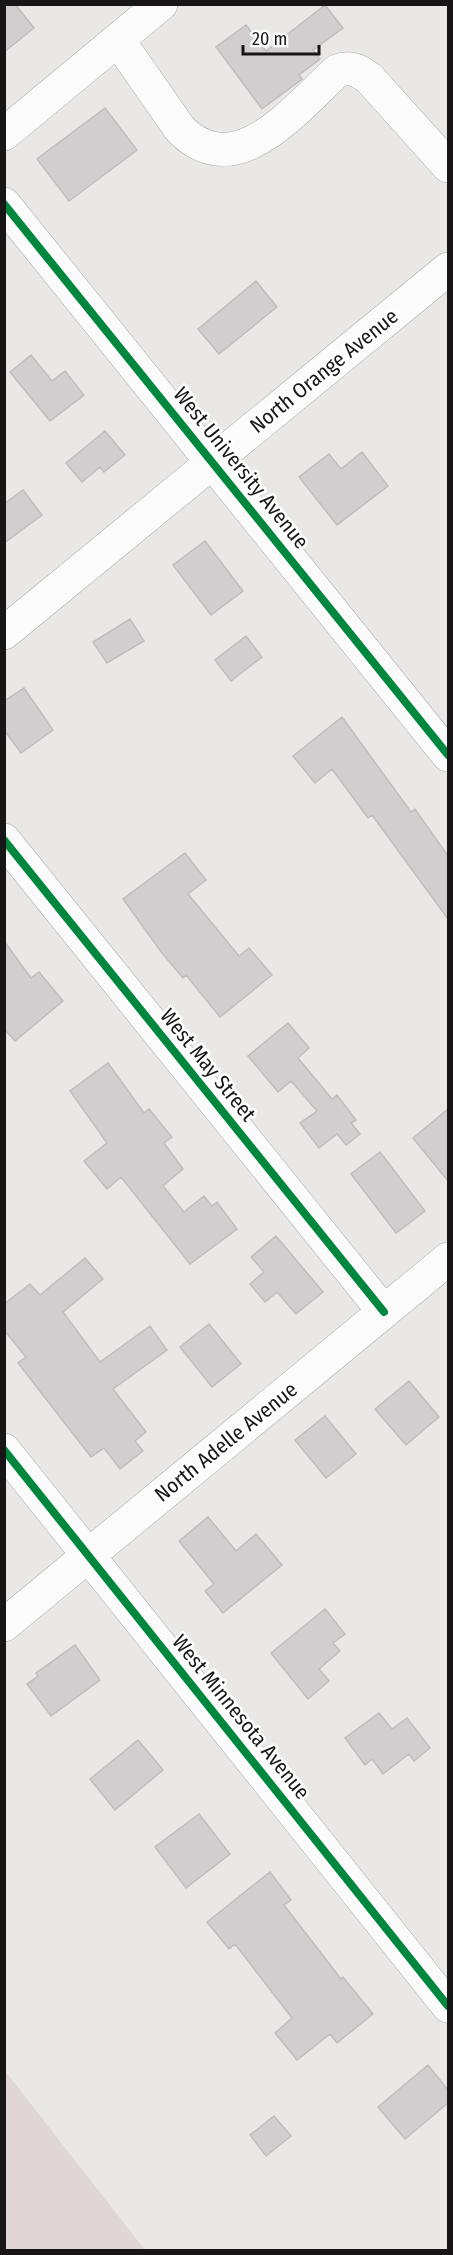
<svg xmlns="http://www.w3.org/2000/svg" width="453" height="2255" viewBox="0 0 453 2255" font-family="'Fira Sans Condensed',sans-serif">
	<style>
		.built { fill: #dfd6d5 }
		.building { fill: #d0cece; stroke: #bfbdbd; stroke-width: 1.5 }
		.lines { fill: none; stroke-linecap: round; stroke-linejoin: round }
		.minor-casing { stroke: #acaaaa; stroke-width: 34 }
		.minor { stroke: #fcfbfb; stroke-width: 33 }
		.cycleway-casing { stroke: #fff; stroke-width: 11 }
		.cycleway { stroke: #00873e; stroke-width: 8 }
		.labels { text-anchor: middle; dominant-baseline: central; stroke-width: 5; stroke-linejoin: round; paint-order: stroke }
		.street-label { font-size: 21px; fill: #171515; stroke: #fff }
	</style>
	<rect width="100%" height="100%" fill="#eae7e7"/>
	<path class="built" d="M 5,2071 L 145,2250 L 5,2250 Z"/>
	<path class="building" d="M 4,4 L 15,4 L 34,28 L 4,52 Z
		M 325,5 L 343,28 L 313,50 L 320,59 L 299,75 L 302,79 L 262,109 L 216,47 L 246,25 L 266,51 Z
		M 105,108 L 137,150 L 69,201 L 37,159 Z
		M 256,281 L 277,307 L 219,354 L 198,329 Z
		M 31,355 L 52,381 L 65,371 L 84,395 L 50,421 L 10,372 Z
		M 105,431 L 125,455 L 104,472 L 100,467 L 82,482 L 66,463 Z
		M 362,452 L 388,486 L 337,525 L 299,477 L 329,454 L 341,469 Z
		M 23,490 L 42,515 L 4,543 L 4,504 Z
		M 205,541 L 243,591 L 211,615 L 173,565 Z
		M 130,619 L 144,641 L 107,663 L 93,642 Z
		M 246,636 L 262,657 L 231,681 L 215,660 Z
		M 24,688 L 53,730 L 21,753 L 4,730 L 4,701 Z
		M 342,717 L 411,812 L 415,809 L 448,856 L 448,919 L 372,815 L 368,818 L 332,769 L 315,783 L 293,756 Z
		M 185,853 L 206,880 L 188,894 L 239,956 L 249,948 L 272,975 L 220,1017 L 186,975 L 183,978 L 162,953 L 123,899 Z
		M 4,941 L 31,978 L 39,972 L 63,1001 L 15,1041 L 4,1029 Z
		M 288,1023 L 309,1048 L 298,1058 L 332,1099 L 337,1095 L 356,1120 L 351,1123 L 360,1134 L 346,1145 L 337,1134 L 319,1148 L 300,1123 L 317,1111 L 291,1081 L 278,1092 L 248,1056 Z
		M 108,1063 L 144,1113 L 149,1109 L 172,1137 L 164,1143 L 183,1169 L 163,1186 L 184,1212 L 204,1196 L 212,1206 L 217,1202 L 237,1229 L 190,1264 L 121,1177 L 107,1189 L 84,1161 L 107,1143 L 70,1091 Z
		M 448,1109 L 448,1181 L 413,1138 Z
		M 380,1152 L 425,1211 L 396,1233 L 351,1174 Z
		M 276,1236 L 323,1292 L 296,1314 L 277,1292 L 265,1302 L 250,1284 L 264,1272 L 251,1257 Z
		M 85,1258 L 103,1279 L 63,1312 L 100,1362 L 150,1326 L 167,1350 L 113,1389 L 146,1432 L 135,1441 L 143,1451 L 120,1469 L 104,1448 L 91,1457 L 18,1363 L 26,1357 L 4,1330 L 4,1304 L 30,1284 L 40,1295 Z
		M 209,1324 L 241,1364 L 212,1387 L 180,1347 Z
		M 409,1381 L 439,1417 L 406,1445 L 375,1409 Z
		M 325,1416 L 356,1454 L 326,1478 L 295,1440 Z
		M 208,1517 L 236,1551 L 256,1534 L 282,1565 L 223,1613 L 205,1591 L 214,1584 L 179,1541 Z
		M 325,1609 L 345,1634 L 333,1643 L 340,1651 L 319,1669 L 329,1681 L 308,1699 L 271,1653 Z
		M 75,1645 L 100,1680 L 51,1716 L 27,1684 L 38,1676 L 36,1673 Z
		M 379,1713 L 392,1729 L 407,1718 L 430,1748 L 414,1761 L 409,1754 L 383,1774 L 372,1759 L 365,1765 L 345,1738 Z
		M 138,1740 L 163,1770 L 115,1810 L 90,1779 Z
		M 199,1814 L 230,1854 L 186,1888 L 155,1847 Z
		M 270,1872 L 291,1900 L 284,1905 L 341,1979 L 343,1977 L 373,2014 L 337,2043 L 330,2034 L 297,2060 L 275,2033 L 292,2018 L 235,1944 L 229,1949 L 207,1922 Z
		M 428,2065 L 448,2090 L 448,2103 L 405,2139 L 378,2107 Z
		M 274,2116 L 291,2136 L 266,2156 L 250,2135 Z"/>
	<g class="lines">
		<defs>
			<path id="minor" d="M 118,40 L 180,129 C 236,186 295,109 337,71 C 350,66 358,70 369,78 L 448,166
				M 4,134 L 161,4
				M 4,204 L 448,755
				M 4,633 L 448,269
				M 4,840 L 384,1312
				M 4,1450 L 448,2006
				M 4,1625 L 448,1259"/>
		</defs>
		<use href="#minor" class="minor-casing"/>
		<use href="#minor" class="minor"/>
		<defs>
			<path id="cycleway" d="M 4,204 L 448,755
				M 4,840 L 384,1312
				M 4,1450 L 448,2006"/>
		</defs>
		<use href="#cycleway" class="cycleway-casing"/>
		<use href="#cycleway" class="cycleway"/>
	</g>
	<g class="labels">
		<g class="street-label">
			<text transform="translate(324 371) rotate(-39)">North Orange Avenue</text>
			<text transform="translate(241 468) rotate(51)">West University Avenue</text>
			<text transform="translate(208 1065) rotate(51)">West May Street</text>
			<text transform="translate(226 1442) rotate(-39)">North Adelle Avenue</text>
			<text transform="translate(241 1717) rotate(51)">West Minnesota Avenue</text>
		</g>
	</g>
	<rect width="453" height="2255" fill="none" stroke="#171515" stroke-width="12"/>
	<path d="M243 45v9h76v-9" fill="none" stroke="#171515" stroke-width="3"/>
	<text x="252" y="45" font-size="18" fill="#171515" stroke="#ffffff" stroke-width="4.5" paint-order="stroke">20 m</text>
</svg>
